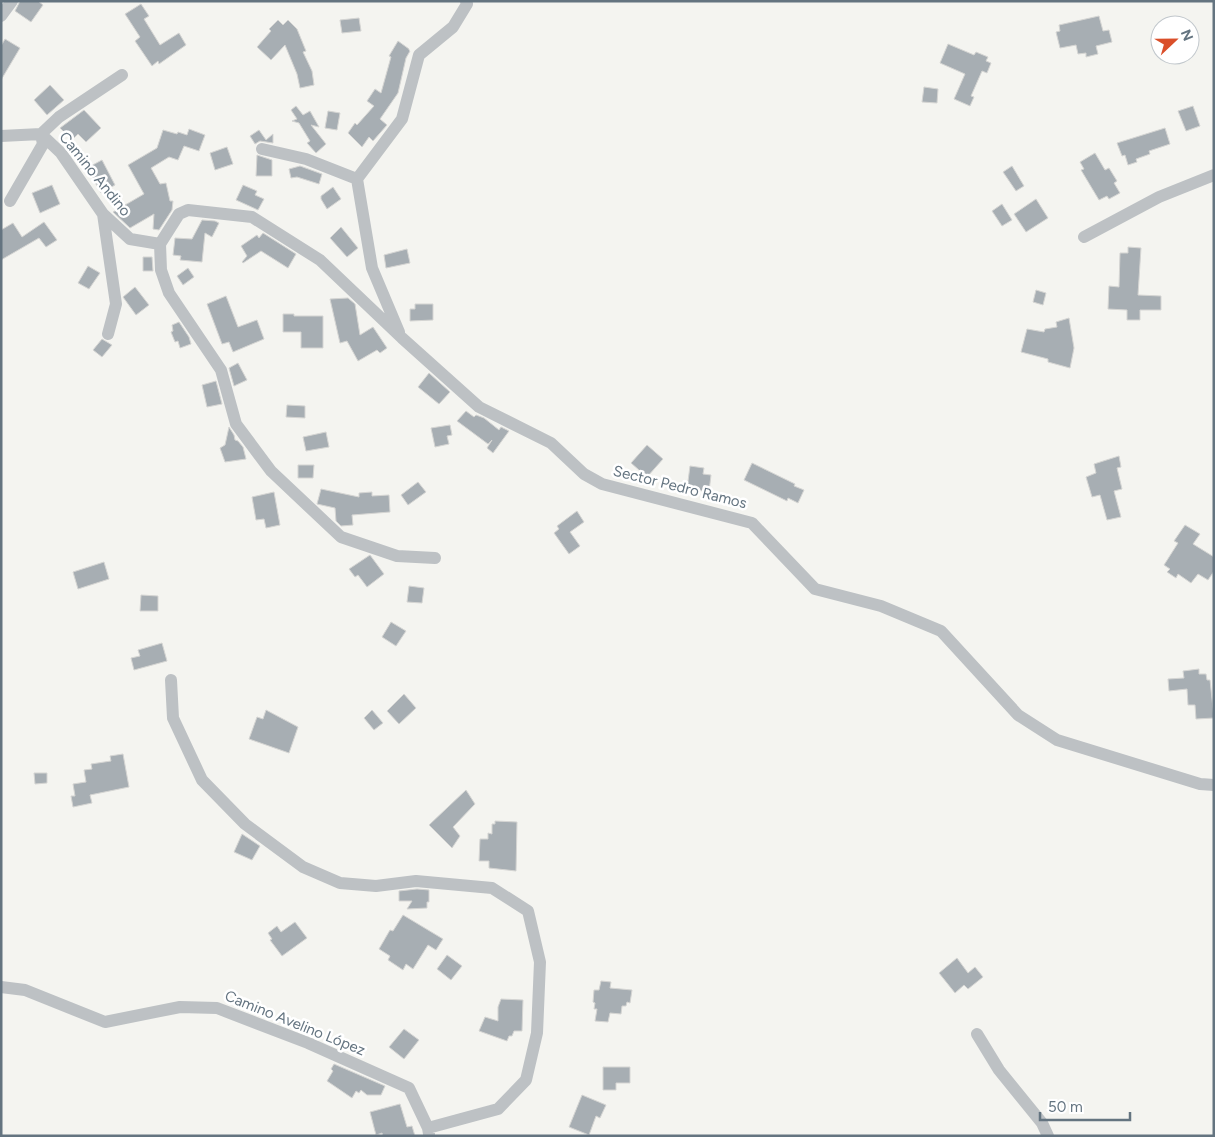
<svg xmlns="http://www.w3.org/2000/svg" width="1215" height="1137" viewBox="0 0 1215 1137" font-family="Figtree,sans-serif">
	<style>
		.building { fill: #a7aeb3; stroke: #d5d5d3 }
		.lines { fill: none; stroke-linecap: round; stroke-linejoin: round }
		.minor { stroke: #bdc1c4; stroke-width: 12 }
		.labels { text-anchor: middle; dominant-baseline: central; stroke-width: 5; stroke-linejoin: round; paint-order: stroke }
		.street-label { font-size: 15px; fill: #647480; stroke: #fff }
	</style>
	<rect width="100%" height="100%" fill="#f4f4f0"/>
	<path class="building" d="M 20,1 L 38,1 L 43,5 L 31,22 L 15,11 Z
		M 141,4 L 149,16 L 144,19 L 160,45 L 179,33 L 186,45 L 159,64 L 158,61 L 152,66 L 135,41 L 140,37 L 125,14 Z
		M 1099,16 L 1103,31 L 1109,30 L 1112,42 L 1096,46 L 1098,54 L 1086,57 L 1086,53 L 1078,54 L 1076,45 L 1060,48 L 1056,32 L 1060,31 L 1059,25 Z
		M 359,18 L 361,31 L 342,33 L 340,20 Z
		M 278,20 L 283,25 L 288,20 L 297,29 L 306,51 L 303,52 L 312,71 L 314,85 L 300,88 L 297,74 L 285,45 L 271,60 L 257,47 L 271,31 L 269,29 Z
		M 5,39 L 20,48 L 1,80 L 1,46 Z
		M 398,41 L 409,49 L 409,50 L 410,51 L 406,58 L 398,93 L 380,119 L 387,125 L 373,141 L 369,137 L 362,147 L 348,133 L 355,123 L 357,125 L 374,106 L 367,101 L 375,89 L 381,93 L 391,57 L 389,56 Z
		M 948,44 L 974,55 L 976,52 L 988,57 L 986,61 L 991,63 L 987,73 L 982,71 L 971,96 L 974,97 L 970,106 L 954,99 L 965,74 L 940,63 Z
		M 50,85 L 64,100 L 47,115 L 34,100 Z
		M 924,87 L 938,89 L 937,103 L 922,102 Z
		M 296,106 L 303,115 L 310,111 L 319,127 L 311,125 L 326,144 L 316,153 L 307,143 L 310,141 L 299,123 L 292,121 L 297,119 L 291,110 Z
		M 1193,106 L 1200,126 L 1186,131 L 1178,111 Z
		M 84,110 L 101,128 L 86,142 L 78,134 L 72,140 L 60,128 Z
		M 328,111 L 340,113 L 337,130 L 325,128 Z
		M 1165,128 L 1170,144 L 1149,151 L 1150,154 L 1136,159 L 1137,162 L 1128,165 L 1125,155 L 1122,156 L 1117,143 Z
		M 189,129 L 205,135 L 199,151 L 184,146 L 178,160 L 169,157 L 151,168 L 160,184 L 166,183 L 170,201 L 173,201 L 172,210 L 159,230 L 153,229 L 154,214 L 130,228 L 113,212 L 144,194 L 128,165 L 157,148 L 163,130 L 177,134 L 178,132 L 187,135 Z
		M 259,130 L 266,140 L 273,134 L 273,143 L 260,141 L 255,144 L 250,136 Z
		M 227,147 L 233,164 L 215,170 L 210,153 Z
		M 1095,153 L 1105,170 L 1109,168 L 1117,181 L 1114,183 L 1120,193 L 1109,199 L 1107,196 L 1099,200 L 1081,170 L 1084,169 L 1080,162 Z
		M 257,155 L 272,160 L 272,176 L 256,176 Z
		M 102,160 L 115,185 L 101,193 L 87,168 Z
		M 300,166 L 322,174 L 319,184 L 297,177 L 291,178 L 289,169 Z
		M 1012,166 L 1024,186 L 1016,191 L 1003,172 Z
		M 52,185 L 60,204 L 40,213 L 32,193 Z
		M 243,185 L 257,191 L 255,195 L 264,199 L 258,210 L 236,200 Z
		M 333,187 L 341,199 L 327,209 L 321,199 L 321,196 Z
		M 1036,199 L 1048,218 L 1026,232 L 1014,214 Z
		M 1002,204 L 1012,220 L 1002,226 L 992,211 Z
		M 202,220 L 215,221 L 219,223 L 212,237 L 205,233 L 202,262 L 180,260 L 181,256 L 173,255 L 175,238 L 192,239 Z
		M 44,222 L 57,240 L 46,247 L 39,238 L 1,260 L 1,230 L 13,223 L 22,237 Z
		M 341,227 L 358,248 L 347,257 L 330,238 Z
		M 263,233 L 296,254 L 288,268 L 261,251 L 243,263 L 242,262 L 247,256 L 241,246 L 257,235 L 259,238 Z
		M 1128,247 L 1141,248 L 1138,295 L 1161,296 L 1161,310 L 1140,310 L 1140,320 L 1127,320 L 1127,310 L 1108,309 L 1109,286 L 1119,287 L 1120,253 L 1128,253 Z
		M 407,249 L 410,263 L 386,268 L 384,255 Z
		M 143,257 L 152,257 L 153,271 L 143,271 Z
		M 88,266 L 100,273 L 89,289 L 78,283 Z
		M 188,268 L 194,277 L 183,285 L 177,276 Z
		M 135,287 L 149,305 L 136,315 L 123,297 Z
		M 1036,290 L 1046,293 L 1043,305 L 1033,302 Z
		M 226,296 L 238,327 L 257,320 L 264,339 L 233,352 L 229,342 L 222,344 L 207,304 Z
		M 348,298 L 355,304 L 360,335 L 373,327 L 387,348 L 380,353 L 377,350 L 358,361 L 347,341 L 340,343 L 330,299 Z
		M 415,304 L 433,304 L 433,320 L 410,321 L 410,309 L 415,309 Z
		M 283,314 L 294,314 L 294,316 L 323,316 L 323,348 L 301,348 L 301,332 L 283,332 Z
		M 1069,318 L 1074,348 L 1070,368 L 1048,362 L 1048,359 L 1021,352 L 1027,329 L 1044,332 L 1045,329 L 1057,327 L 1056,322 Z
		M 179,322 L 189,337 L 191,344 L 180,348 L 178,341 L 175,342 L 171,332 L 173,331 L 172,325 Z
		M 102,339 L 112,345 L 102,357 L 93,350 Z
		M 238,363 L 247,380 L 234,386 L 229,368 Z
		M 429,373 L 450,392 L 439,404 L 418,387 Z
		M 216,381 L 222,404 L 207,407 L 202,385 Z
		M 287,405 L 305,406 L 305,418 L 286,417 Z
		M 466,411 L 474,417 L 476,415 L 484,418 L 499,430 L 501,427 L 509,431 L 493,453 L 487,448 L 492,440 L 488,444 L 457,421 Z
		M 450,425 L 452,435 L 447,436 L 449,444 L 435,447 L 431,428 Z
		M 229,427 L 234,435 L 235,440 L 238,441 L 243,447 L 246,459 L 225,462 L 220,448 L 225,445 Z
		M 326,432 L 329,447 L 306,451 L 303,437 Z
		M 647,445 L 663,459 L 647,477 L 631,463 Z
		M 1119,456 L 1121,467 L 1117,468 L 1122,489 L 1114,491 L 1121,517 L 1107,520 L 1100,495 L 1092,497 L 1086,477 L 1096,473 L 1094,464 Z
		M 752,463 L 795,484 L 794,486 L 804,490 L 798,503 L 788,498 L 787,501 L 744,480 Z
		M 298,465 L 314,465 L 313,478 L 298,478 Z
		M 690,466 L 704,468 L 703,474 L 711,475 L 709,492 L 687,489 Z
		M 418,482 L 426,492 L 408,505 L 401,495 Z
		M 321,489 L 359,497 L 359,493 L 372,492 L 372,496 L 389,495 L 390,512 L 352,515 L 353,525 L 341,526 L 336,521 L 335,508 L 317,504 Z
		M 274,492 L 280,525 L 266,528 L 264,519 L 256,520 L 252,497 Z
		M 577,511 L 584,522 L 570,532 L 580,546 L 569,554 L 554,533 L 559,529 L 557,526 Z
		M 1185,525 L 1200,534 L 1193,544 L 1214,557 L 1214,571 L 1208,580 L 1198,574 L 1191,583 L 1178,574 L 1176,578 L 1167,572 L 1170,569 L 1164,565 L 1178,543 L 1174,541 Z
		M 370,555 L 384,574 L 367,587 L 358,575 L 355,577 L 349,569 Z
		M 104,562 L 109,579 L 78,589 L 73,572 Z
		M 409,586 L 424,588 L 422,603 L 407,602 Z
		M 141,595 L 158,596 L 158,611 L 140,611 Z
		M 391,622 L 406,631 L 396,646 L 382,637 Z
		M 162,643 L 167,661 L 134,670 L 131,658 L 140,656 L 138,650 Z
		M 1199,669 L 1199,674 L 1206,674 L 1207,680 L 1210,680 L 1214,718 L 1196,719 L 1195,705 L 1188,705 L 1187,689 L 1169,691 L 1168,679 L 1184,678 L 1183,671 Z
		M 404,694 L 416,708 L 399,724 L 387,711 Z
		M 266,710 L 298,727 L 289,753 L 249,739 L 257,717 L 263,719 Z
		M 372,710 L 383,723 L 374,730 L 364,718 Z
		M 123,754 L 129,787 L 90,795 L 92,803 L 73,807 L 71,796 L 75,796 L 73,784 L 86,782 L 84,770 L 92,769 L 91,764 L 111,761 L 110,756 Z
		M 34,773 L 47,773 L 47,783 L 35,784 Z
		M 466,790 L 475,804 L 453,827 L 460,836 L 452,848 L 429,825 Z
		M 495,821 L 517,822 L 516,871 L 489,868 L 489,861 L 479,861 L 480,839 L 488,839 L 488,833 L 492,834 L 492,824 L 495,824 Z
		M 242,834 L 260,846 L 252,860 L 234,852 Z
		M 417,889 L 429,890 L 429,902 L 427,902 L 427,908 L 407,909 L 412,901 L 399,901 L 399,891 Z
		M 403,915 L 443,939 L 436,950 L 428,945 L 413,969 L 406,964 L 403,970 L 388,960 L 390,956 L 379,949 L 390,930 L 393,931 Z
		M 295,922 L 307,938 L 282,956 L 270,940 L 272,939 L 268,933 L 277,926 L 281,932 Z
		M 447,955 L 462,966 L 451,980 L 437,969 Z
		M 957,958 L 968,973 L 975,967 L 983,977 L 968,989 L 964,985 L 955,993 L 939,973 Z
		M 601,981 L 611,982 L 610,988 L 632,990 L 630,1003 L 627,1002 L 626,1006 L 622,1006 L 621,1014 L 610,1013 L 608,1022 L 595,1021 L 597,1009 L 594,1009 L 595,1003 L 593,1002 L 594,990 L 599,990 Z
		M 501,999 L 523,1000 L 522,1031 L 514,1031 L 512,1036 L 509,1036 L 507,1041 L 479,1031 L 485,1017 L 498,1021 L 498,1007 Z
		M 404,1029 L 419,1040 L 404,1059 L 389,1047 Z
		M 334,1064 L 385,1086 L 381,1095 L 367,1095 L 361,1090 L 359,1093 L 356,1091 L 352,1098 L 327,1081 L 333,1071 L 331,1069 Z
		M 603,1067 L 630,1067 L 630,1083 L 616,1083 L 616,1090 L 603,1090 Z
		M 582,1095 L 606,1105 L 600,1118 L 596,1116 L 589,1135 L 569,1127 Z
		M 400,1104 L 407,1127 L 412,1126 L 415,1136 L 383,1136 L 382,1133 L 376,1135 L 370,1112 Z"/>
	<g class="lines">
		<path class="minor" d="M 1,16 L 12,1
			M 1,136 L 41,134 L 61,153 L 103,214 L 130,239 L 160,244
			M 262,149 L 306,159 L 357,179
			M 10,201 L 43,144 L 41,134 L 59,117 L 122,75
			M 103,214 L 116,304 L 108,334
			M 1084,237 L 1159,197 L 1214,175
			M 399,332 L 372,268 L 357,179 L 402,119 L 419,55 L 453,27 L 467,4 L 466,1
			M 435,558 L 397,556 L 341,537 L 271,471 L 236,424 L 221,370 L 169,293 L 161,270 L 160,244 L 179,214 L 188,210 L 252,217 L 320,260 L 402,338 L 479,407 L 551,443 L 584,474 L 602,484 L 752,523 L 815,589 L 881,606 L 941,631 L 1018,715 L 1057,740 L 1200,784 L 1214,785
			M 171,680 L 173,718 L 202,780 L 245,824 L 303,867 L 340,883 L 376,886 L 416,881 L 492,888 L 528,911 L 540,962 L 537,1033 L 526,1080 L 498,1109 L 428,1128
			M 1,987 L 25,990 L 105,1022 L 180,1007 L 217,1008 L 308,1043 L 409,1088 L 428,1128 L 429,1134
			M 977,1034 L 999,1070 L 1042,1123 L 1048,1136"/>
	</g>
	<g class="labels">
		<g class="street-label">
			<text transform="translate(95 174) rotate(51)">Camino Andino</text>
			<text transform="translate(680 487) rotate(14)">Sector Pedro Ramos</text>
			<text transform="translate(295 1023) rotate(22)">Camino Avelino López</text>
		</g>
	</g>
	<rect width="1215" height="1137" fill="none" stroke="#647480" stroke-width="5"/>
	<g transform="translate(1175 40) rotate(68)"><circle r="24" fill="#ffffff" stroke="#c1c7cc"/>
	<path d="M0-4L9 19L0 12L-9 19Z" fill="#da4f2a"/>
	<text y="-8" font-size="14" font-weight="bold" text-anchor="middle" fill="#647480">N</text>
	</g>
	<path d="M1040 1112v8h90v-8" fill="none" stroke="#647480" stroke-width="2.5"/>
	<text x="1048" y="1112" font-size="15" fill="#647480" stroke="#ffffff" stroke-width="4" paint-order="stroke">50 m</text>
</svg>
